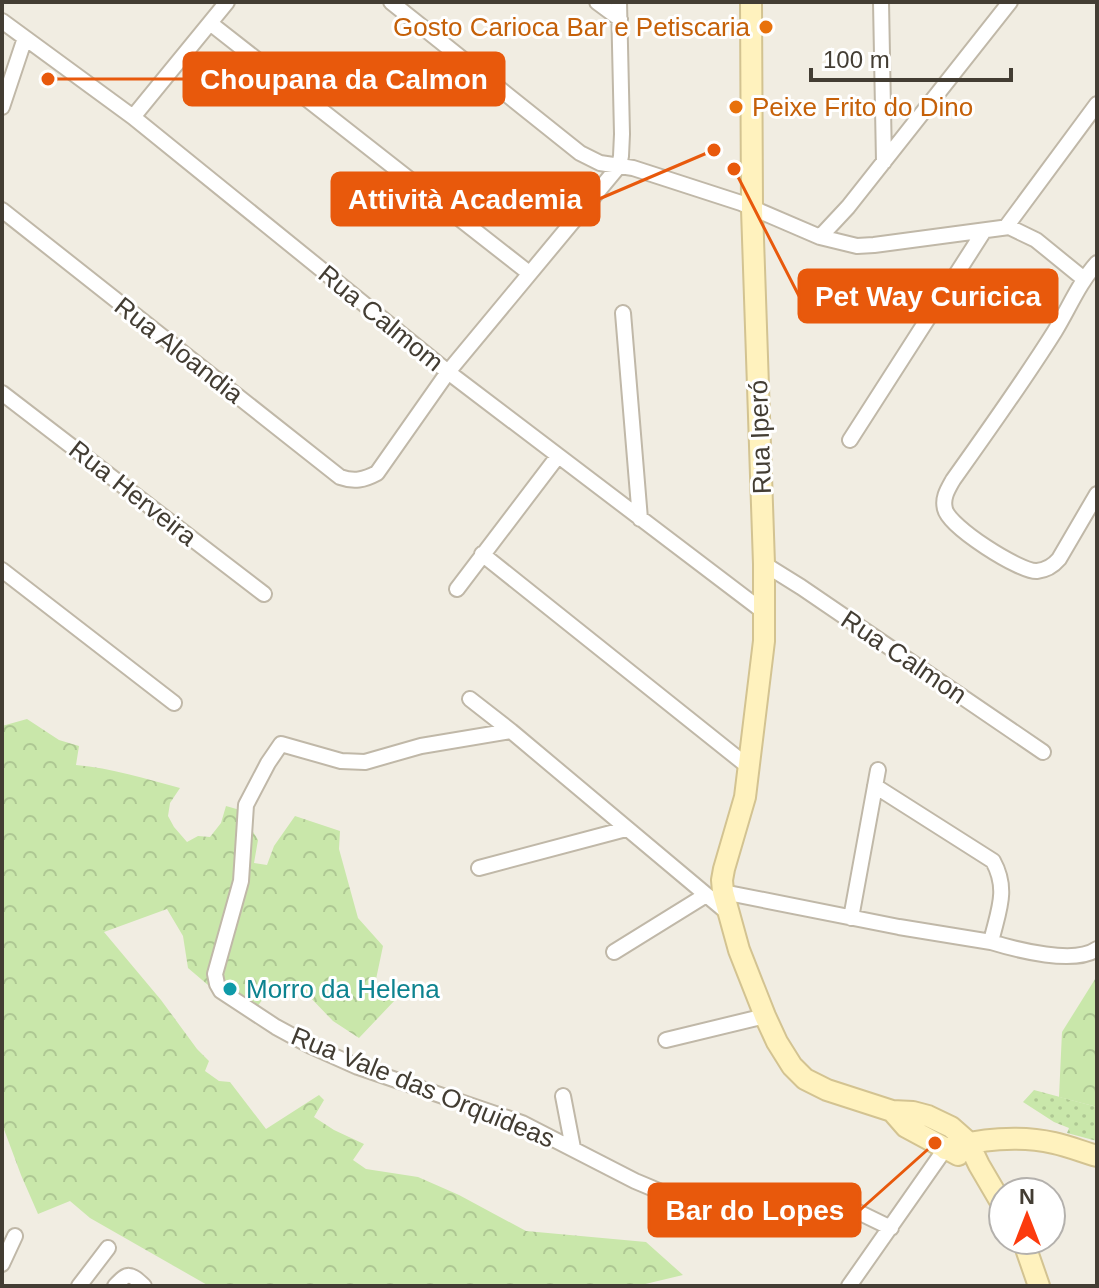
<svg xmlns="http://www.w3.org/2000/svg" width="1099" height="1288" viewBox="0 0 1099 1288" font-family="Arial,sans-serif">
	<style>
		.grass { fill: url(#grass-dots) }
		.forest { fill: url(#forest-crowns) }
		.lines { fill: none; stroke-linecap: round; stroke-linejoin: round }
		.street-casing { stroke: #c0b8a8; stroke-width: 18 }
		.secondary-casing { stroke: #d3c391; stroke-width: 24 }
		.street { stroke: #fff; stroke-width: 14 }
		.secondary { stroke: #fff2be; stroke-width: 20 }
		.food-dot { fill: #e8710a; stroke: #fff; stroke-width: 3 }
		.culture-dot { fill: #0f9aa8; stroke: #fff; stroke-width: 3 }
		.labels { text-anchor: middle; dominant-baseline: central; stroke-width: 6; stroke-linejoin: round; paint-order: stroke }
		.food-label { font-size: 26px; fill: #c56008; stroke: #fff; text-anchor: end }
		.street-label { font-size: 26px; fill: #433d33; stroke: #fff }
		.culture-label { font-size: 26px; fill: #0d838f; stroke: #fff; text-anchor: start }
		.leader { fill: none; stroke: #e8590c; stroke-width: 3 }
		.callout-dot { fill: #e8590c; stroke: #fff; stroke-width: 3 }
		.callout { fill: #e8590c; stroke: #e8590c; stroke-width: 3 }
		.callout-label { font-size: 28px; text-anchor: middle; font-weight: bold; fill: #fff }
	</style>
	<defs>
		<pattern id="grass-dots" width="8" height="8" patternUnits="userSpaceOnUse" patternTransform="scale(2)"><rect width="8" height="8" fill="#c9e7aa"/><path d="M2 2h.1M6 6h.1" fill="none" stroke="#aec793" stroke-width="1.8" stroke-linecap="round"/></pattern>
		<pattern id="forest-crowns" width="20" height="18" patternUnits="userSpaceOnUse" patternTransform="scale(2)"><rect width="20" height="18" fill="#c9e7aa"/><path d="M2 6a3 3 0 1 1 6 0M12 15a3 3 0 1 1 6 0" fill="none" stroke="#aec793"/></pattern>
	</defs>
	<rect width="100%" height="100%" fill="#f1ede2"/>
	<path class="grass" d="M 1034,1090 L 1097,1107 L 1097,1141 L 1067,1133 L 1069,1128 L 1054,1122 L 1023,1102 Z"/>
	<path class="forest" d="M 27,719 L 59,740 L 79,746 L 76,765 C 111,768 146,779 180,788 L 170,803 L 168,816 L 174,827 L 187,842 L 198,836 L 210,837 L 221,823 L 226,806 L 240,810 L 258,840 L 254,863 L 267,865 L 274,846 L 295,816 L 340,831 L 339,849 L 358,918 L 383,946 L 375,984 L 382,998 L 396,999 L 359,1038 L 333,1021 L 306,993 L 274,984 L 248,1019 L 188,968 L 183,936 L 167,909 L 104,932 L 161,1000 L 197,1049 L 209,1061 L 205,1071 L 219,1081 L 230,1082 L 266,1129 L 319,1095 L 324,1100 L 314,1117 L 334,1130 L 364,1144 L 353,1160 L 366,1169 L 418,1177 L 459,1195 L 526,1231 L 646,1242 L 683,1275 L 637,1286 L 209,1286 L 90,1218 L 70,1201 L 38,1214 L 21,1175 L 2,1124 L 2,726 Z
		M 1097,976 L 1097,1107 L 1059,1097 L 1062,1032 Z"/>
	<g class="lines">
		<defs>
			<path id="street" d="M 391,2 L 580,153 L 600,163 L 633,168 L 741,203 L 820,237 L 857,246 L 874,245 L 1009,227 L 1036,240 L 1084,279
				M 597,2 L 620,19
				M 881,2 L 884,162
				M 2,21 L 133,117 L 448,372 L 764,612
				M 210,23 L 529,273
				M 2,107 L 25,38
				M 133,117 L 227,2
				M 2,210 L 340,477 C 354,482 364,480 377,473 L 448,372 L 619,166 L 621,156 L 622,134 L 619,2
				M 1006,227 L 1097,104
				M 820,237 L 848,207 L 1010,2
				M 1097,263 C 1079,283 1069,308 1055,331 C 1023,382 988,431 953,480 C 948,489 942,498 945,509 C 949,527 1020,572 1037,571 C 1047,570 1053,566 1059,559 L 1097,494
				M 623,313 L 640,519
				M 2,393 L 264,594
				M 850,440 L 984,231
				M 482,554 L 750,768
				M 764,564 L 801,587 L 1043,752
				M 2,570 L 174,703
				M 457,589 L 558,456
				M 470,699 L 511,731 L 728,913
				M 511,731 L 421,746 L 365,762 L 341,761 L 281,744 L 268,763 L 246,805 L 241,881 L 215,974 L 217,984 L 221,991 L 276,1027 L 311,1046 L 358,1067 L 522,1123 L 635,1181 L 666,1194 L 700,1202 L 730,1205 L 826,1203 L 852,1209 L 891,1228
				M 479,868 L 626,829
				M 723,892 L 899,927 L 991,942 C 998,911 1009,890 993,861 L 875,786
				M 851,918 L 878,770
				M 991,942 C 1017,950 1075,965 1097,949
				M 614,952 L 706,895
				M 666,1040 L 765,1016
				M 563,1096 L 573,1148
				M 2,1264 L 15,1236
				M 79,1286 L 108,1248
				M 115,1286 C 128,1272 130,1273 144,1286
				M 849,1286 L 945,1149"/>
			<path id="secondary" d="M 751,2 L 752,209 L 764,564 L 764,641 L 745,797 L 724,869 L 722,880 L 723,892 L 739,950 L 765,1016 L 777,1042 L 792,1066 L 805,1079 L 827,1090 L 892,1111 L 913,1112 L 928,1116 L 951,1127 L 968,1142 L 979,1165 L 1003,1206
				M 892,1111 L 906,1127 L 958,1155
				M 945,1149 C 979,1139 1019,1135 1054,1143 C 1068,1146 1083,1152 1097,1156
				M 1023,1240 L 1039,1286"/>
		</defs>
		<use href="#street" class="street-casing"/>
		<use href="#secondary" class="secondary-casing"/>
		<use href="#street" class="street"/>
		<use href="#secondary" class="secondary"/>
	</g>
	<g class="food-dot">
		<circle cx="766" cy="27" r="8"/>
		<circle cx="736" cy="107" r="8"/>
	</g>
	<circle class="culture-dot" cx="230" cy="989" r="8"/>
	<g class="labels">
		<g class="food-label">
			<text x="750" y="27">Gosto Carioca Bar e Petiscaria</text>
			<text x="752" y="107" text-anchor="start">Peixe Frito do Dino</text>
		</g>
		<g class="street-label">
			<text transform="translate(381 318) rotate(39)">Rua Calmom</text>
			<text transform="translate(179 350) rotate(38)">Rua Aloandia</text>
			<text transform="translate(760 437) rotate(-92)">Rua Iperó</text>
			<text transform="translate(133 493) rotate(38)">Rua Herveira</text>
			<text transform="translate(904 657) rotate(34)">Rua Calmon</text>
			<text transform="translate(423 1087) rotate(22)">Rua Vale das Orquideas</text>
		</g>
		<g class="culture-label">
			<text x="246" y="989">Morro da Helena</text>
		</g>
	</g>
	<path class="leader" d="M48 79L184 79M714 150L599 199M734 169L799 296M935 1143L860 1210"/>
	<g class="callout-dot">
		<circle cx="48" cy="79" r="8"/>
		<circle cx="714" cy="150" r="8"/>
		<circle cx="734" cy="169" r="8"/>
		<circle cx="935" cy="1143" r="8"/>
	</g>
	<g class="callout">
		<rect x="184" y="53" width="320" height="52" rx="8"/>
		<rect x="332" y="173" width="267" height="52" rx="8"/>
		<rect x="799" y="270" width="258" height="52" rx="8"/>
		<rect x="649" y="1184" width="211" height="52" rx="8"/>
	</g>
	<g class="callout-label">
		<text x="344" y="89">Choupana da Calmon</text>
		<text x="465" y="209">Attività Academia</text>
		<text x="928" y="306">Pet Way Curicica</text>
		<text x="755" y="1220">Bar do Lopes</text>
	</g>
	<rect width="1099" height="1288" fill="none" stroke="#433d33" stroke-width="8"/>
	<g transform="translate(1027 1216)"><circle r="38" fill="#ffffff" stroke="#b4b1ad" stroke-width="2"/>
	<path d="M0-6L14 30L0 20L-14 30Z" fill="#fc3b0e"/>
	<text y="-12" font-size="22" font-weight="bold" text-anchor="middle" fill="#433d33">N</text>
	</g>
	<path d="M811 68v12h200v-12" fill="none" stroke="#433d33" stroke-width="4"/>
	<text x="823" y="68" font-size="24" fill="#433d33" stroke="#ffffff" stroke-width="6" paint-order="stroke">100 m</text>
</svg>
